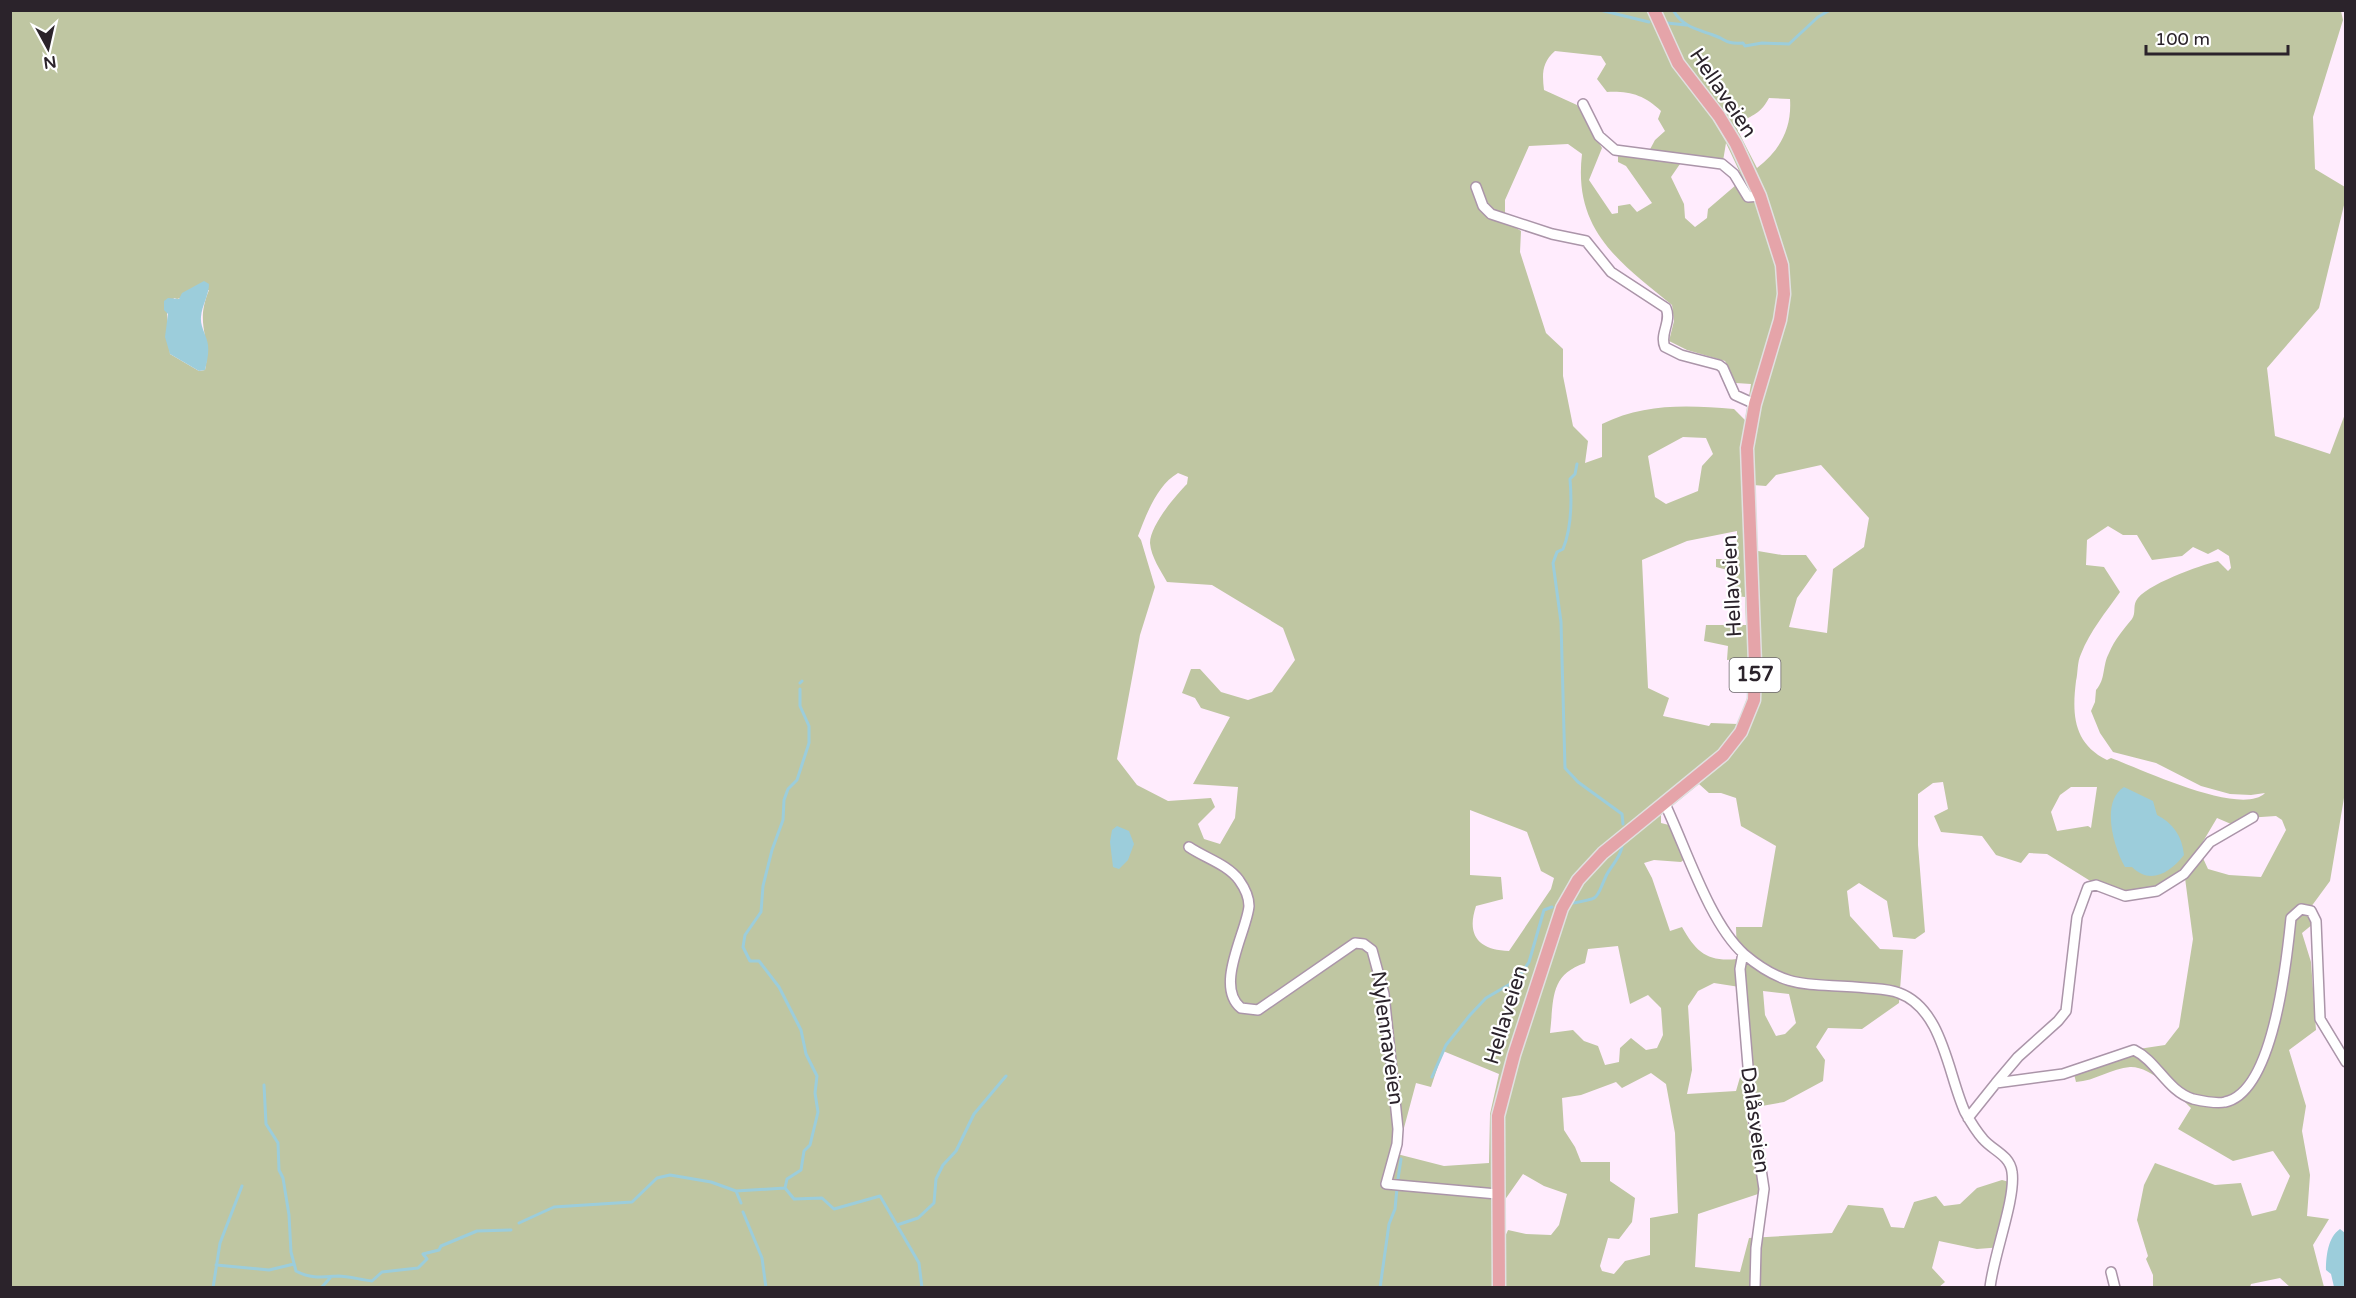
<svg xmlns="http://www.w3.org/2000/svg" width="2356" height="1298" viewBox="0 0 2356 1298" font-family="'Varela Round',sans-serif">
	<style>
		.green { fill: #bfc6a2; fill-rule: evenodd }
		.water { fill: #9ccddb }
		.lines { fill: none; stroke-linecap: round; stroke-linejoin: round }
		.stream { stroke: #9ccddb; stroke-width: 3 }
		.minor-casing { stroke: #ab95a9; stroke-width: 12 }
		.major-casing { stroke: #e1e0e1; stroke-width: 15 }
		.minor { stroke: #fff; stroke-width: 9 }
		.major { stroke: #e5a4a9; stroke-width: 12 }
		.labels { text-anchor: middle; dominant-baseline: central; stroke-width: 4.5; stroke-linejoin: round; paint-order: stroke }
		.shield { fill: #fff; stroke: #6b656b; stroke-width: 1.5 }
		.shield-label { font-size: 20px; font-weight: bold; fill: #2b232b }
		.street-label { font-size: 21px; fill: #2b232b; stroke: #fff }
	</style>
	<rect width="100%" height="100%" fill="#ffecfd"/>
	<path class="green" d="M 10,11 L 2341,11 L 2343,20 L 2313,117 L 2315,169 L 2345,187 L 2345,201 L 2319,308 L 2267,368 L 2275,436 L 2330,454 L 2345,414 L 2345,792 L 2330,881 L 2308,911 L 2313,924 L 2302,933 L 2311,962 L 2316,1030 L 2289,1050 L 2306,1106 L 2302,1131 L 2310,1175 L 2307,1216 L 2329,1219 L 2313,1245 L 2324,1287 L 2290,1287 L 2280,1278 L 2251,1284 L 2250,1287 L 2153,1287 L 2153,1275 L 2146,1259 L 2148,1256 L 2137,1220 L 2144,1185 L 2155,1163 L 2215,1185 L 2241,1183 L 2252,1216 L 2276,1210 L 2290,1176 L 2273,1151 L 2233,1161 L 2178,1129 L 2191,1108 C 2177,1094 2151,1066 2130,1067 C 2112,1068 2095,1081 2076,1082 L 2074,1074 L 2112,1053 L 2165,1045 L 2179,1027 L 2193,939 L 2185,878 L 2132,895 L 2092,882 L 2047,854 L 2029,853 L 2021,863 L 1996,855 L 1982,836 L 1941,832 L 1934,816 L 1948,809 L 1943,782 L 1933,783 L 1918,794 L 1918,845 L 1925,932 L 1915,939 L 1893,937 L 1887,901 L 1859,883 L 1847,891 L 1850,916 L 1880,949 L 1903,950 L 1899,1003 L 1862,1029 L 1828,1028 L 1816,1047 L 1825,1060 L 1823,1081 L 1784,1102 L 1745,1109 L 1759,1182 L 1758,1194 L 1698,1214 L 1695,1267 L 1740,1272 L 1749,1238 L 1832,1233 L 1848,1205 L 1883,1208 L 1891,1227 L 1904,1228 L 1914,1202 L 1936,1196 L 1944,1206 L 1960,1204 L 1977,1188 L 2002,1180 L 2013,1183 L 2003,1247 L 1977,1249 L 1939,1241 L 1932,1268 L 1945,1282 L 1939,1287 L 11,1287 ZM 1555,51 L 1601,56 L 1606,64 L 1597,79 L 1607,92 C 1630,91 1644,95 1661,111 L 1658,119 L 1665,131 L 1655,140 L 1647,155 L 1618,152 L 1618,162 L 1626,166 L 1652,203 L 1637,212 L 1630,204 L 1618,206 L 1618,213 L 1612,214 L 1589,180 L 1602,148 L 1577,105 L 1544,90 C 1542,74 1542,62 1555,51 ZM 1769,98 L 1790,99 C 1792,129 1780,150 1757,168 L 1736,127 C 1751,113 1758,118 1769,98 ZM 1726,143 L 1743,179 L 1708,209 L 1707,218 L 1695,227 L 1685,218 L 1684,204 L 1671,177 L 1682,161 L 1723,161 ZM 1568,144 L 1582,154 C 1573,230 1619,262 1672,305 L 1674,321 L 1669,341 L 1687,350 L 1725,361 L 1736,383 L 1751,384 L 1745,420 L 1734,409 C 1688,405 1644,403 1602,424 L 1602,457 L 1585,463 L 1588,441 L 1573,426 L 1563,376 L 1563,349 L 1546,333 L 1520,252 L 1521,231 L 1505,221 L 1505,200 L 1529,146 ZM 209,290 C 194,326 212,335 205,370 L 199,371 L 170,354 L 167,312 L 174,298 L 177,299 ZM 1683,437 L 1706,438 L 1713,454 L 1702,466 L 1698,491 L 1666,504 L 1655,497 L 1648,456 ZM 1821,465 L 1869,518 L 1864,547 L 1833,569 L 1827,633 L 1789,627 L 1797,598 L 1817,570 L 1806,555 L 1782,555 L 1758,551 L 1753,492 L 1753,485 L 1766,486 L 1776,475 ZM 1178,473 L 1188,477 L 1187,484 C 1175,496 1150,526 1150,543 C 1151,557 1161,571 1167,582 L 1212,585 L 1283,628 L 1295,660 L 1272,692 L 1248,700 L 1221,692 L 1200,669 L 1191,669 L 1182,693 L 1195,698 L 1201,708 L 1230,717 L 1193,784 L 1238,787 L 1235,818 L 1220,844 L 1204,839 L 1198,824 L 1215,807 L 1211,798 L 1168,801 L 1137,785 L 1117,759 L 1140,635 L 1155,587 L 1141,540 L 1138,536 C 1146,515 1157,485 1178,473 ZM 2108,526 L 2123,535 L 2137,535 L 2152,560 L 2182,556 L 2193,547 L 2208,554 L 2218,549 L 2229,556 L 2231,568 L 2228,571 L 2218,561 C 2201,565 2144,585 2136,601 C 2133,607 2136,613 2132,619 C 2123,630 2115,639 2109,653 C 2102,666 2106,679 2096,690 L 2095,702 L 2091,711 L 2100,733 L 2113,752 L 2156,763 L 2201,786 L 2230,794 L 2251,795 L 2265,793 C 2241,817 2141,769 2111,758 L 2107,760 C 2073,743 2072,714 2076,681 C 2078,673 2077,662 2081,654 C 2090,631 2106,612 2120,592 L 2104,567 L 2086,565 L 2087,540 ZM 1737,531 L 1737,559 L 1716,559 L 1716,567 L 1735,572 L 1735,596 L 1745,597 L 1746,625 L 1706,625 L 1704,641 L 1728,646 L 1727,660 L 1748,658 L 1747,698 L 1738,724 L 1711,723 L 1709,726 L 1663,716 L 1669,698 L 1648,688 L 1642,560 L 1687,541 ZM 1699,784 L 1709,793 L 1721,793 L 1736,798 L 1741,826 L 1776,846 L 1762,927 L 1736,927 L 1737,959 C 1707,962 1696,952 1682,927 L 1670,931 L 1652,878 L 1644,863 L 1654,860 L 1681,862 L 1686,858 L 1669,825 L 1661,823 L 1661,815 ZM 2071,787 L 2097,787 L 2091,828 L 2088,826 L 2057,831 L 2051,812 L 2060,795 ZM 1470,810 L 1527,832 L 1541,871 L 1554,878 L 1551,889 L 1509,951 C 1479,950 1466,936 1476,906 L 1503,899 L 1501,877 L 1470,875 ZM 2276,816 L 2282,820 L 2286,830 L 2261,877 L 2229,875 L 2208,869 L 2202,856 L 2195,855 L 2217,818 L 2231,824 L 2246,818 ZM 1618,946 L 1630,1004 L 1648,995 L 1661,1008 L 1663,1035 L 1657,1048 L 1646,1050 L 1631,1038 L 1620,1048 L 1619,1062 L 1605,1065 L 1598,1046 L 1584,1041 L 1573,1030 L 1550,1033 C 1554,1000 1549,975 1585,963 L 1588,949 ZM 1714,983 L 1746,988 L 1750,1065 L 1743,1067 L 1736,1091 L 1687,1094 L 1692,1070 L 1688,1006 L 1698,991 ZM 1763,991 L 1789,994 L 1796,1023 L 1785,1034 L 1776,1036 L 1765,1015 ZM 1443,1051 L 1499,1074 L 1490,1114 L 1489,1163 L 1444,1166 L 1397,1154 L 1416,1083 L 1431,1087 ZM 1651,1073 L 1666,1084 L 1675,1133 L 1678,1213 L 1650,1218 L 1650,1255 L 1625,1261 L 1614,1274 L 1602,1271 L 1600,1266 L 1608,1238 L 1619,1239 L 1632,1222 L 1635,1198 L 1610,1181 L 1610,1162 L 1581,1162 L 1575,1147 L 1564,1130 L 1562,1098 L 1581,1095 L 1616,1082 L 1622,1088 ZM 1523,1174 L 1544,1186 L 1567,1194 L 1559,1225 L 1551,1235 L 1526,1234 L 1508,1230 L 1504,1239 L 1504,1201 Z"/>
	<path class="water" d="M 204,281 L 209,284 C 209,295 202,305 201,317 C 200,327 207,336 208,345 C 209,354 207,361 205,370 L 199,371 L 170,354 L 165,337 L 168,314 L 164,310 L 164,301 L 168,298 L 179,299 L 182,293 Z
		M 2124,787 L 2153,801 L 2157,815 C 2173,823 2182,836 2184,855 C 2170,873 2150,885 2132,867 L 2125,867 C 2114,848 2100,802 2124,787 Z
		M 1117,826 L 1129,831 L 1134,844 L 1128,860 L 1119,869 L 1113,867 L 1110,842 L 1112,830 Z
		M 2340,1229 L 2345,1233 L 2345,1287 L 2334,1287 L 2331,1274 L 2326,1270 C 2326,1256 2328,1237 2340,1229 Z"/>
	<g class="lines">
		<path class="stream" d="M 1600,10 L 1649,22
			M 1673,10 C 1683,27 1696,29 1713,35 C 1728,40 1724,44 1743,43 L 1745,46 L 1762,43 L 1789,44 L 1818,17 L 1830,10
			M 1667,23 L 1686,25
			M 1577,464 L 1575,474 L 1570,479 C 1572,503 1572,527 1563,549 L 1557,552 L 1553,563 L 1561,622 L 1565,768 L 1578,782 L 1622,814 L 1623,824
			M 800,683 L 802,681
			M 1573,903 C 1601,898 1595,900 1606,876 C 1611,866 1620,858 1622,847
			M 1432,1077 L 1446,1045 L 1470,1015 L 1486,998 L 1517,980 L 1529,962 L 1544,910 L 1552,907
			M 264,1085 L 266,1124 L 278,1143 L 279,1170 L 283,1178 L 289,1215 L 291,1252 L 296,1271 C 310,1279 323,1277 338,1276 C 349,1276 361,1280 372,1281 L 382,1272 L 418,1268 L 427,1259 L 423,1254 L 439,1250 L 441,1246 L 477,1231 L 511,1230
			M 1398,1179 L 1401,1159
			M 785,1188 L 787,1179 L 801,1170 L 804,1151 L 810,1145 L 818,1112 L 815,1093 L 817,1076 L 806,1054 L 801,1030 L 779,987 L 759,961 L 750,961 L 743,947 L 745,935 L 761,912 L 763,886 L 772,850 L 783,820 L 784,800 L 788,789 L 797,780 L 809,743 L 809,726 L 800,706 L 800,689
			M 736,1191 L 741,1203
			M 743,1212 L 762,1258 L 766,1288
			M 519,1223 L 554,1207 L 632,1202 L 657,1178 L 670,1175 L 711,1182 L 736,1191 L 785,1188 L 794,1199 L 822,1198 L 834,1209 L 880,1196 L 919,1263 L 922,1288
			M 897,1225 L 918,1218 L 934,1203 L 936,1179 L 943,1165 L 956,1151 L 974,1114 L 1006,1076
			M 216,1265 L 269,1270 L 294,1264
			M 213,1288 L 220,1243 L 242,1186
			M 321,1288 L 330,1278
			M 1380,1288 L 1389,1224 L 1395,1209 L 1397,1188"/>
		<defs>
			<path id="minor" d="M 1583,104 L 1599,136 L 1615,150 L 1722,164 L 1734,174 L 1748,197 L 1760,196
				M 1476,187 L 1483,206 L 1491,214 L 1552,234 L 1586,241 L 1611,272 L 1666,308 C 1672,322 1659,334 1665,347 L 1681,355 L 1719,365 L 1723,368 L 1735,395 L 1755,404
				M 1664,802 C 1685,845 1709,923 1744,954 C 1790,993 1813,982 1867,988 C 1877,989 1889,989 1899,993 C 1943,1009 1948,1075 1965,1112 C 1970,1121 1976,1131 1983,1139 C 1992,1150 2010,1155 2012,1172 C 2016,1199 1993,1256 1990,1288
				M 1189,847 C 1205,858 1227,864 1239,880 C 1244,887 1249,897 1249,906 C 1247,931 1214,986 1241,1008 L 1258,1010 L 1355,943 L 1364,944 L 1372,950 L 1384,994 L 1398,1129 L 1397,1144 L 1386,1184 L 1497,1194
				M 1743,953 L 1740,969 L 1751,1103 L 1764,1189 L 1756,1248 L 1755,1288
				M 1996,1083 L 2018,1057 L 2058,1021 L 2066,1011 L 2077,917 L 2088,887 L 2096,885 L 2125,896 L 2157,891 L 2184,874 L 2210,842 L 2253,817
				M 1968,1118 L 1996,1083 L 2063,1074 L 2134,1050 C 2157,1061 2167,1091 2193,1099 C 2202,1101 2217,1104 2225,1102 C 2274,1092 2287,958 2291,918 L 2301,909 L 2311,911 L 2316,921 L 2320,1019 L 2346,1062
				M 2111,1272 L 2115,1288"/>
			<path id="major" d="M 1499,1288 L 1498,1116 L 1514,1055 L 1562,908 L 1578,880 L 1603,853 L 1723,755 L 1741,732 L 1754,700 L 1755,663 L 1747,448 L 1755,404 L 1780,320 L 1784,294 L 1782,265 L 1760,196 L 1736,144 L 1719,116 L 1678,63 L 1654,10"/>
		</defs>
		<use href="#minor" class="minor-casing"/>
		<use href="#major" class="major-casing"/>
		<use href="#minor" class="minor"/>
		<use href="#major" class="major"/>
	</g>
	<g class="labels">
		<rect class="shield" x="1729.5" y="658" width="51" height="34" rx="4.5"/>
		<g class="shield-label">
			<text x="1755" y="675">157</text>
		</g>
		<g class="street-label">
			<text transform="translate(1723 93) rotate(56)">Hellaveien</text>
			<text transform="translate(1732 586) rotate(-93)">Hellaveien</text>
			<text transform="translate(1506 1015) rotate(-73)">Hellaveien</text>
			<text transform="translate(1387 1038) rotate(82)">Nylennaveien</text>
			<text transform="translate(1755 1120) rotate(82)">Dalåsveien</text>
		</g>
	</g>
	<rect width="2356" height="1298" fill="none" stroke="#2b232b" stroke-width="24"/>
	<g transform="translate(48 48) rotate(172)" stroke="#ffffff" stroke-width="4.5" paint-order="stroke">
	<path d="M0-4.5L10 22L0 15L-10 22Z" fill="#2b232b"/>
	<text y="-9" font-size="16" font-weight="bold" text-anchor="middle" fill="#2b232b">N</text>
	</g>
	<path d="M2146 45v9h142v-9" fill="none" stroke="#2b232b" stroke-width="3"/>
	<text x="2155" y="45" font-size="18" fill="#2b232b" stroke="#ffffff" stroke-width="4.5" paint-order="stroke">100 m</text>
</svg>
